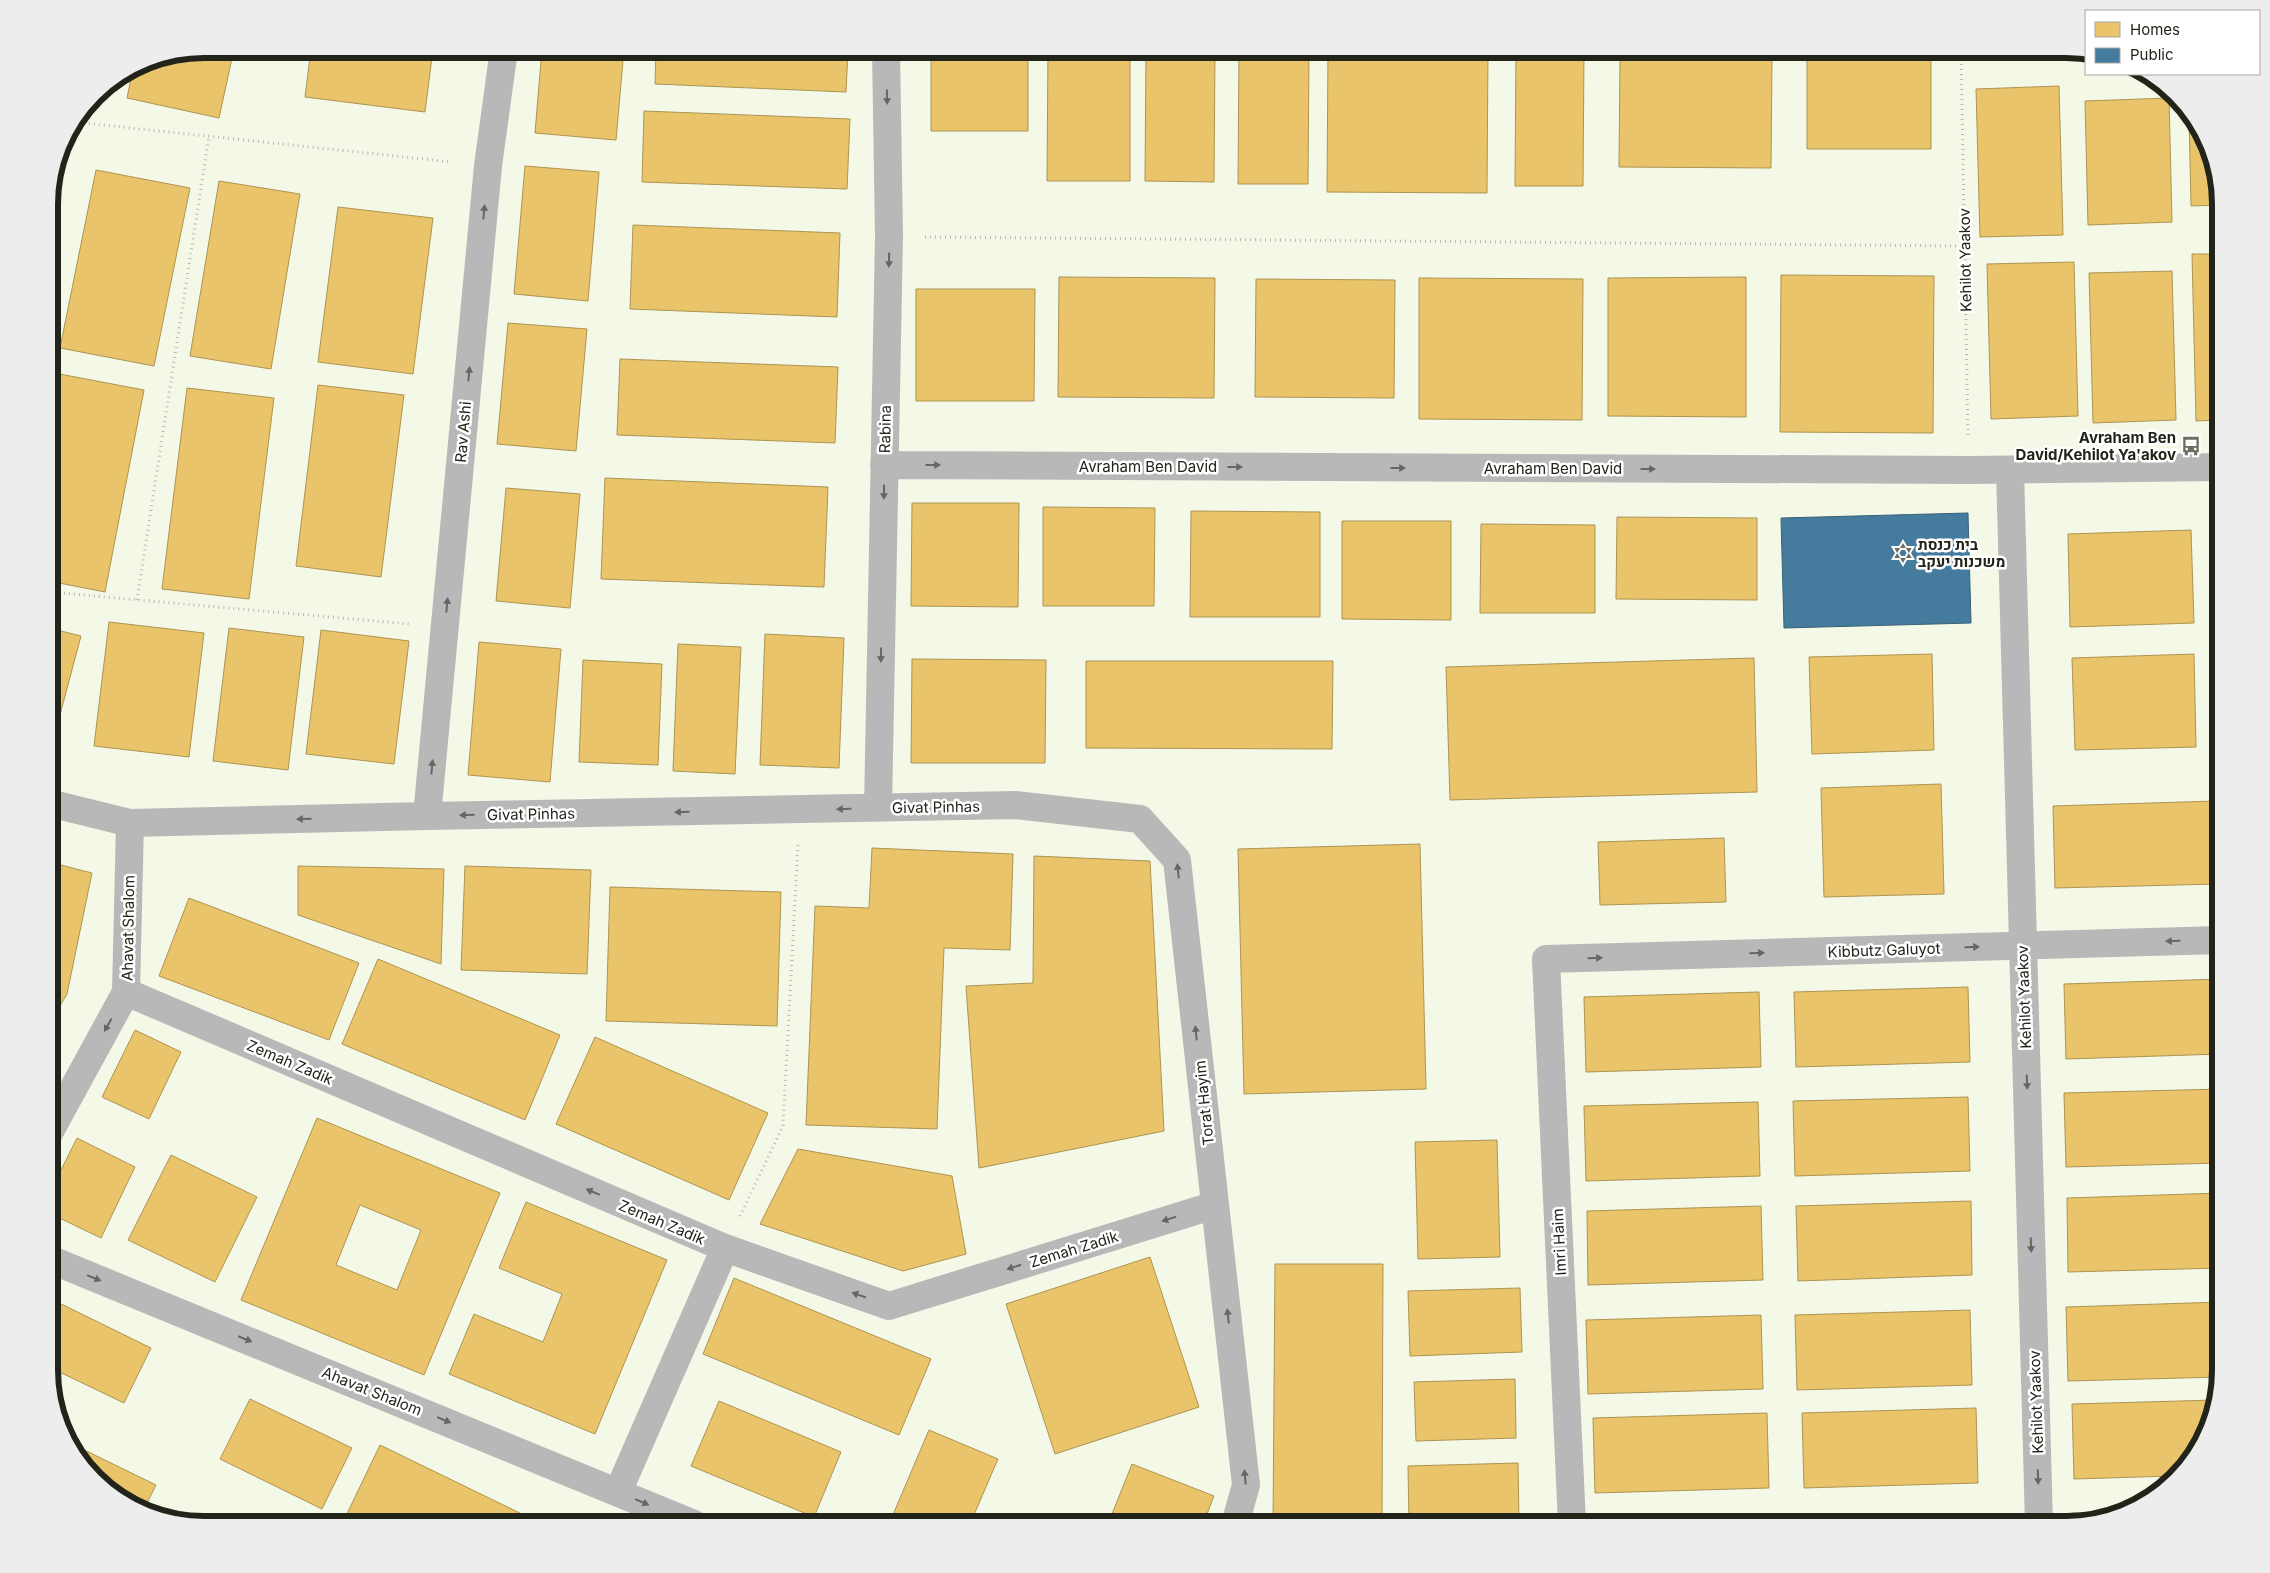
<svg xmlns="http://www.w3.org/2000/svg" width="2270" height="1573" viewBox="0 0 2270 1573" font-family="Inter,Heebo,sans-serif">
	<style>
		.homes { fill: #e9c46a; stroke: #ad9452; fill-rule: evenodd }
		.public { fill: #457b9d; stroke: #3a6176 }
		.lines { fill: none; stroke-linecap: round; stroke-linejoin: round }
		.path { stroke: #b9b8b5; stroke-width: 3; stroke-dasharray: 1 4; stroke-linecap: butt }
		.minor { stroke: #bab7b9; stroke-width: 28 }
		.oneway { fill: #666662 }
		.labels { text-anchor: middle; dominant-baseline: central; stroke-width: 5; stroke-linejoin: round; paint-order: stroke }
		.street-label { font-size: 15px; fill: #22241a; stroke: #fff }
		.poi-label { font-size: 15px; font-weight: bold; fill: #22241a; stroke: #fff; text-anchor: end }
		.rim { fill: none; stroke: #22241a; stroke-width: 6 }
	</style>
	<rect width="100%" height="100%" fill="#f4f8e7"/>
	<path class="homes" d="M 203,49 L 234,49 L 219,118 L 127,98 L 133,68 L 144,60 Z
		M 311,49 L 433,49 L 425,112 L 305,97 Z
		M 542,49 L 624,49 L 616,140 L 535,133 Z
		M 656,49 L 848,49 L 846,92 L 655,84 Z
		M 931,49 L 1028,49 L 1028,131 L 931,131 Z
		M 1048,49 L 1130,49 L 1130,181 L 1047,181 Z
		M 1146,49 L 1215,49 L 1214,182 L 1145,181 Z
		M 1239,49 L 1309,49 L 1308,184 L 1238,184 Z
		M 1328,49 L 1488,49 L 1487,193 L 1327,192 Z
		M 1516,49 L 1584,49 L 1583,186 L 1515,186 Z
		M 1807,52 L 1931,52 L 1931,149 L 1807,149 Z
		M 1620,57 L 1772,57 L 1771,168 L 1619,167 Z
		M 2059,86 L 2063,235 L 1980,237 L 1976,89 Z
		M 2169,98 L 2172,222 L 2088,225 L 2085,101 Z
		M 644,111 L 850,119 L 847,189 L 642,182 Z
		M 2189,116 L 2205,135 L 2221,205 L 2191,206 Z
		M 525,166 L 599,172 L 588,301 L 514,294 Z
		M 96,170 L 190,188 L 154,366 L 60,348 Z
		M 219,181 L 300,194 L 271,369 L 190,356 Z
		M 338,207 L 433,218 L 413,374 L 318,362 Z
		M 633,225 L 840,233 L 837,317 L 630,309 Z
		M 2192,254 L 2221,254 L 2221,420 L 2196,421 Z
		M 2074,262 L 2078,416 L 1991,419 L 1987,264 Z
		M 2172,271 L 2176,420 L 2093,423 L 2089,273 Z
		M 1781,275 L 1934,276 L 1933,433 L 1780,432 Z
		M 1059,277 L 1215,278 L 1214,398 L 1058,397 Z
		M 1746,277 L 1746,417 L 1608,416 L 1608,278 Z
		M 1419,278 L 1583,279 L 1582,420 L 1419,419 Z
		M 1256,279 L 1395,280 L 1394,398 L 1255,397 Z
		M 916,289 L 1035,289 L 1034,401 L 916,401 Z
		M 508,323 L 587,329 L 576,451 L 497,444 Z
		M 620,359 L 838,367 L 835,443 L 617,435 Z
		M 49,372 L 144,390 L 105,592 L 49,581 Z
		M 318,385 L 404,395 L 381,577 L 296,566 Z
		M 187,388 L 274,398 L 249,599 L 162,589 Z
		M 605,478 L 828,487 L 824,587 L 601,579 Z
		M 506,488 L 580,494 L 570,608 L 496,601 Z
		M 912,503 L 1019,503 L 1018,607 L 911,606 Z
		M 1043,507 L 1155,508 L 1154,606 L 1043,606 Z
		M 1191,511 L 1320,512 L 1320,617 L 1190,617 Z
		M 1617,517 L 1757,518 L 1757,600 L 1616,599 Z
		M 1342,521 L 1451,521 L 1451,620 L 1342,619 Z
		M 1481,524 L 1595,525 L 1595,613 L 1480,613 Z
		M 2191,530 L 2194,623 L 2070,627 L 2068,534 Z
		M 109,622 L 204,633 L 189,757 L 94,746 Z
		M 49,628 L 81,636 L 49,756 Z
		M 229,628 L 304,637 L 288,770 L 213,761 Z
		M 321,630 L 409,641 L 394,764 L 306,754 Z
		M 765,634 L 844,638 L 839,768 L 760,765 Z
		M 479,642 L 561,649 L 550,782 L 468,775 Z
		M 678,644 L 741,647 L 735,774 L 673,771 Z
		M 1932,654 L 1934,750 L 1812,754 L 1809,657 Z
		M 2194,654 L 2196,747 L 2075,750 L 2072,658 Z
		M 1754,658 L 1757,792 L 1450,800 L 1446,667 Z
		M 912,659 L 1046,660 L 1045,763 L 911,763 Z
		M 583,660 L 662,664 L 658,765 L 579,762 Z
		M 1086,661 L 1333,661 L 1332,749 L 1086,748 Z
		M 1941,784 L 1944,894 L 1824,897 L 1821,788 Z
		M 2216,801 L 2218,884 L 2055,888 L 2053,806 Z
		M 1724,838 L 1726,902 L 1600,905 L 1598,842 Z
		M 1420,844 L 1426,1089 L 1244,1094 L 1238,849 Z
		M 872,848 L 1013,854 L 1010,950 L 944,948 L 937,1129 L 806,1125 L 815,906 L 869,908 Z
		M 1034,856 L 1150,861 L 1164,1131 L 979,1168 L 966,986 L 1033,983 Z
		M 49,862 L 92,873 L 67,994 L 49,1025 Z
		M 298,866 L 444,869 L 441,964 L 298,915 Z
		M 465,866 L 591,870 L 587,974 L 461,970 Z
		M 610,887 L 781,892 L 777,1026 L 606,1021 Z
		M 189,898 L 359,963 L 329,1040 L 159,976 Z
		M 378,959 L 560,1035 L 525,1120 L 342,1044 Z
		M 2221,979 L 2221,1054 L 2066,1059 L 2064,984 Z
		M 1968,987 L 1970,1062 L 1796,1067 L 1794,992 Z
		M 1759,992 L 1761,1067 L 1586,1072 L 1584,997 Z
		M 135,1030 L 181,1052 L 149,1119 L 102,1097 Z
		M 595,1037 L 768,1113 L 729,1200 L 556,1124 Z
		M 2221,1089 L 2221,1163 L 2066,1167 L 2064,1093 Z
		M 1968,1097 L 1970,1171 L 1795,1176 L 1793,1101 Z
		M 1758,1102 L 1760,1176 L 1586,1181 L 1584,1106 Z
		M 317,1118 L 500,1193 L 424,1375 L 241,1300 ZM 360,1205 L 421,1230 L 397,1290 L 336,1265 Z
		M 77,1138 L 135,1167 L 101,1238 L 49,1213 L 49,1194 Z
		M 1497,1140 L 1500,1257 L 1418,1259 L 1415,1142 Z
		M 798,1149 L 952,1176 L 966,1254 L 903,1271 L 760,1224 Z
		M 171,1155 L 257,1197 L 215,1282 L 128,1240 Z
		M 2221,1193 L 2221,1268 L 2068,1272 L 2067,1198 Z
		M 1971,1201 L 1972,1275 L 1798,1281 L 1796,1206 Z
		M 526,1202 L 667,1260 L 595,1434 L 449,1374 L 474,1314 L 543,1342 L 562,1294 L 499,1268 Z
		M 1761,1206 L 1763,1280 L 1588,1285 L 1587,1211 Z
		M 1150,1257 L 1199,1407 L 1055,1454 L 1006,1304 Z
		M 1275,1264 L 1383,1264 L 1382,1524 L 1273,1524 Z
		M 734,1278 L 931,1359 L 899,1435 L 703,1354 Z
		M 1520,1288 L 1522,1352 L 1410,1356 L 1408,1291 Z
		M 49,1298 L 151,1348 L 124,1403 L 49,1367 Z
		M 2221,1302 L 2220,1377 L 2068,1381 L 2066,1307 Z
		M 1970,1310 L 1972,1385 L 1797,1390 L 1795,1315 Z
		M 1761,1315 L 1763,1389 L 1588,1394 L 1586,1320 Z
		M 1515,1379 L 1516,1438 L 1416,1441 L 1414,1382 Z
		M 250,1399 L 352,1448 L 322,1509 L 220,1459 Z
		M 2216,1400 L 2213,1419 L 2195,1456 L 2172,1476 L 2074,1479 L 2072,1404 Z
		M 719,1401 L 841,1452 L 814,1517 L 691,1466 Z
		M 1976,1408 L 1978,1483 L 1804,1488 L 1802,1413 Z
		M 1767,1413 L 1769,1488 L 1595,1493 L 1593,1418 Z
		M 929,1430 L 998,1459 L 970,1524 L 889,1524 Z
		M 68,1442 L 156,1485 L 143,1511 L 117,1498 L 69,1447 Z
		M 380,1445 L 526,1516 L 522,1524 L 342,1524 Z
		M 1518,1463 L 1519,1524 L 1409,1524 L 1408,1466 Z
		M 1132,1464 L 1214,1496 L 1203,1524 L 1108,1524 Z
		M 2119,1512 L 2072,1523 L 2072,1513 Z
		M 577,1516 L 596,1524 L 573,1524 Z
		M 1976,1517 L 1977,1524 L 1802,1524 L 1802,1522 Z
		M 1767,1522 L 1767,1524 L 1697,1524 Z"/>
	<path class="public" d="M 1968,513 L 1971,623 L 1784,628 L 1781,518 Z"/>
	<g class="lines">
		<path class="path" d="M 1961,49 L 1968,436
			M 74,122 L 452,162
			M 925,237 L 1965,246
			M 49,592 L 409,624
			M 137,600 L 209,136
			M 740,1216 L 783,1126 L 798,845"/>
		<path class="minor" d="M 884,465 L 1969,470 L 2221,467
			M 2010,470 L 2039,1524
			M 49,803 L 130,823 L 427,816 L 1015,805 L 1140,819 L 1177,860 L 1246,1485 L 1235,1524
			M 878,808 L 889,236 L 886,49
			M 427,816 L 488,166 L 504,49
			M 126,992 L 725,1248 L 889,1306 L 1215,1205
			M 49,1133 L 126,992 L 130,823
			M 49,1259 L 694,1524
			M 618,1492 L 725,1248
			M 1572,1524 L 1546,959 L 2221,940"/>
	</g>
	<defs><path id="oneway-solid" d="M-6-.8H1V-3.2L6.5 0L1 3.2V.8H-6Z" transform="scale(1.25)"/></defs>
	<g class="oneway">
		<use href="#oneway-solid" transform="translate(887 97) rotate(89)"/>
		<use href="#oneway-solid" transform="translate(484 212) rotate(-85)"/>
		<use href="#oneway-solid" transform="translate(889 260) rotate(91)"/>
		<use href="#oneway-solid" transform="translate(469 374) rotate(-85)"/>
		<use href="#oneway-solid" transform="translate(933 465)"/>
		<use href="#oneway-solid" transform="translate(1235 467)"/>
		<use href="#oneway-solid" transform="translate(1398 468)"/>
		<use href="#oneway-solid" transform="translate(1648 469)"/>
		<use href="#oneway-solid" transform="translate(884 492) rotate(91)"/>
		<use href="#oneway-solid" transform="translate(447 605) rotate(-85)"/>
		<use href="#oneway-solid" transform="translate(881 655) rotate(91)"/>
		<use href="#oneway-solid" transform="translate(432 767) rotate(-85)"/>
		<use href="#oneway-solid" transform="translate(844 809) rotate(179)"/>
		<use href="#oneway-solid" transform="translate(682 812) rotate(179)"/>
		<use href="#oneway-solid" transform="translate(467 815) rotate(179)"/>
		<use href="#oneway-solid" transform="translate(304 819) rotate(179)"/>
		<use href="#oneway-solid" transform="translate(1178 871) rotate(-96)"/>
		<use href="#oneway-solid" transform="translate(2173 941) rotate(178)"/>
		<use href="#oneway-solid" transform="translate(1972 947) rotate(-2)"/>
		<use href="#oneway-solid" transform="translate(1757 953) rotate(-2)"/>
		<use href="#oneway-solid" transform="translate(1595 958) rotate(-2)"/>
		<use href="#oneway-solid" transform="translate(108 1025) rotate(119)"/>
		<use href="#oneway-solid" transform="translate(1196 1033) rotate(-96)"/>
		<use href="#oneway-solid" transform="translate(2027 1082) rotate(88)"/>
		<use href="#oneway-solid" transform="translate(593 1192) rotate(-157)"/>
		<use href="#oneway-solid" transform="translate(1169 1219) rotate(163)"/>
		<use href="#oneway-solid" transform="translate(2031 1245) rotate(88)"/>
		<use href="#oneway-solid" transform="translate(1014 1267) rotate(163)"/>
		<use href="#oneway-solid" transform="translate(94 1278) rotate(22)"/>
		<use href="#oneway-solid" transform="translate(859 1295) rotate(-161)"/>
		<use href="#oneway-solid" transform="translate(1228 1316) rotate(-96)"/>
		<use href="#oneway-solid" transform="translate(245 1339) rotate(22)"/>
		<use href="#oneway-solid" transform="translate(444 1420) rotate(22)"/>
		<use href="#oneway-solid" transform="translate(1245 1477) rotate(-95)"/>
		<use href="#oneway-solid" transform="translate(2038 1477) rotate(88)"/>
		<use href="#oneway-solid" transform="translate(642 1502) rotate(23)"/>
	</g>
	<defs>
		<symbol id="bus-bare" viewBox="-9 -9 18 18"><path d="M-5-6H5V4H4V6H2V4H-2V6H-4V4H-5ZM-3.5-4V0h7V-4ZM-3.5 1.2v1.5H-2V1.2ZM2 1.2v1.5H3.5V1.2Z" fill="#6c6e62" stroke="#fff" stroke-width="2.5" paint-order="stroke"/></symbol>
		<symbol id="synagogue-bare" viewBox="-9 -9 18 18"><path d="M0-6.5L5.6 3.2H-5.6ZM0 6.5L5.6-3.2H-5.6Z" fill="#6c6e62" stroke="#fff" stroke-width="2.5" paint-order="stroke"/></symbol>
	</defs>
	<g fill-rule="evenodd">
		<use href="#bus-bare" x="2177" y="432" width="28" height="28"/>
		<use href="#synagogue-bare" x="1889" y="539" width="28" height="28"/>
	</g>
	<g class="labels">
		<g class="street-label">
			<text transform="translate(1965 260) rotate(-91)">Kehilot Yaakov</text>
			<text transform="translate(885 429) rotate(-89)">Rabina</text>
			<text transform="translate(463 432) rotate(-85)">Rav Ashi</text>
			<text x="1148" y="466">Avraham Ben David</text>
			<text x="1553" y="468">Avraham Ben David</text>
			<text transform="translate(936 807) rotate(-1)">Givat Pinhas</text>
			<text transform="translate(531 814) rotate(-1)">Givat Pinhas</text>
			<text transform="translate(128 928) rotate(-89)">Ahavat Shalom</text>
			<text transform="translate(1884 950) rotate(-2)">Kibbutz Galuyot</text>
			<text transform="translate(2024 997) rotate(-92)">Kehilot Yaakov</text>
			<text transform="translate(290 1062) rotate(23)">Zemah Zadik</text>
			<text transform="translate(1204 1103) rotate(-96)">Torat Hayim</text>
			<text transform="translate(662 1222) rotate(23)">Zemah Zadik</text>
			<text transform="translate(1559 1242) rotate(-93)">Imri Haim</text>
			<text transform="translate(1074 1249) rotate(-17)">Zemah Zadik</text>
			<text transform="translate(372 1391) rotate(22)">Ahavat Shalom</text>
			<text transform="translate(2036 1402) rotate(-92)">Kehilot Yaakov</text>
		</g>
		<g class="poi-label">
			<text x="2176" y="437">Avraham Ben<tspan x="2176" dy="17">David/Kehilot Ya'akov</tspan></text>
			<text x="1918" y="544" text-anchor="start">בית כנסת<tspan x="1918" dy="17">משכנות יעקב</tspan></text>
		</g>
	</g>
	<path d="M0 0H2270V1573H0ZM204 58H2066A146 146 0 0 1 2212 204V1370A146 146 0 0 1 2066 1516H204A146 146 0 0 1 58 1370V204A146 146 0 0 1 204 58Z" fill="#ededed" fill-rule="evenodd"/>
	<path class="rim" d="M204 58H2066A146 146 0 0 1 2212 204V1370A146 146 0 0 1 2066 1516H204A146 146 0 0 1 58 1370V204A146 146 0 0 1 204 58Z"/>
	<rect x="2085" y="10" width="175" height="65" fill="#ffffff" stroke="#a7a7a3"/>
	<rect x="2095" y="22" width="25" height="15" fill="#e9c46a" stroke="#a7a7a3"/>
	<text x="2130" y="35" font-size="15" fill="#22241a">Homes</text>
	<rect x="2095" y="48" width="25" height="15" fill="#457b9d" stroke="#a7a7a3"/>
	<text x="2130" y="60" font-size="15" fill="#22241a">Public</text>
</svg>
